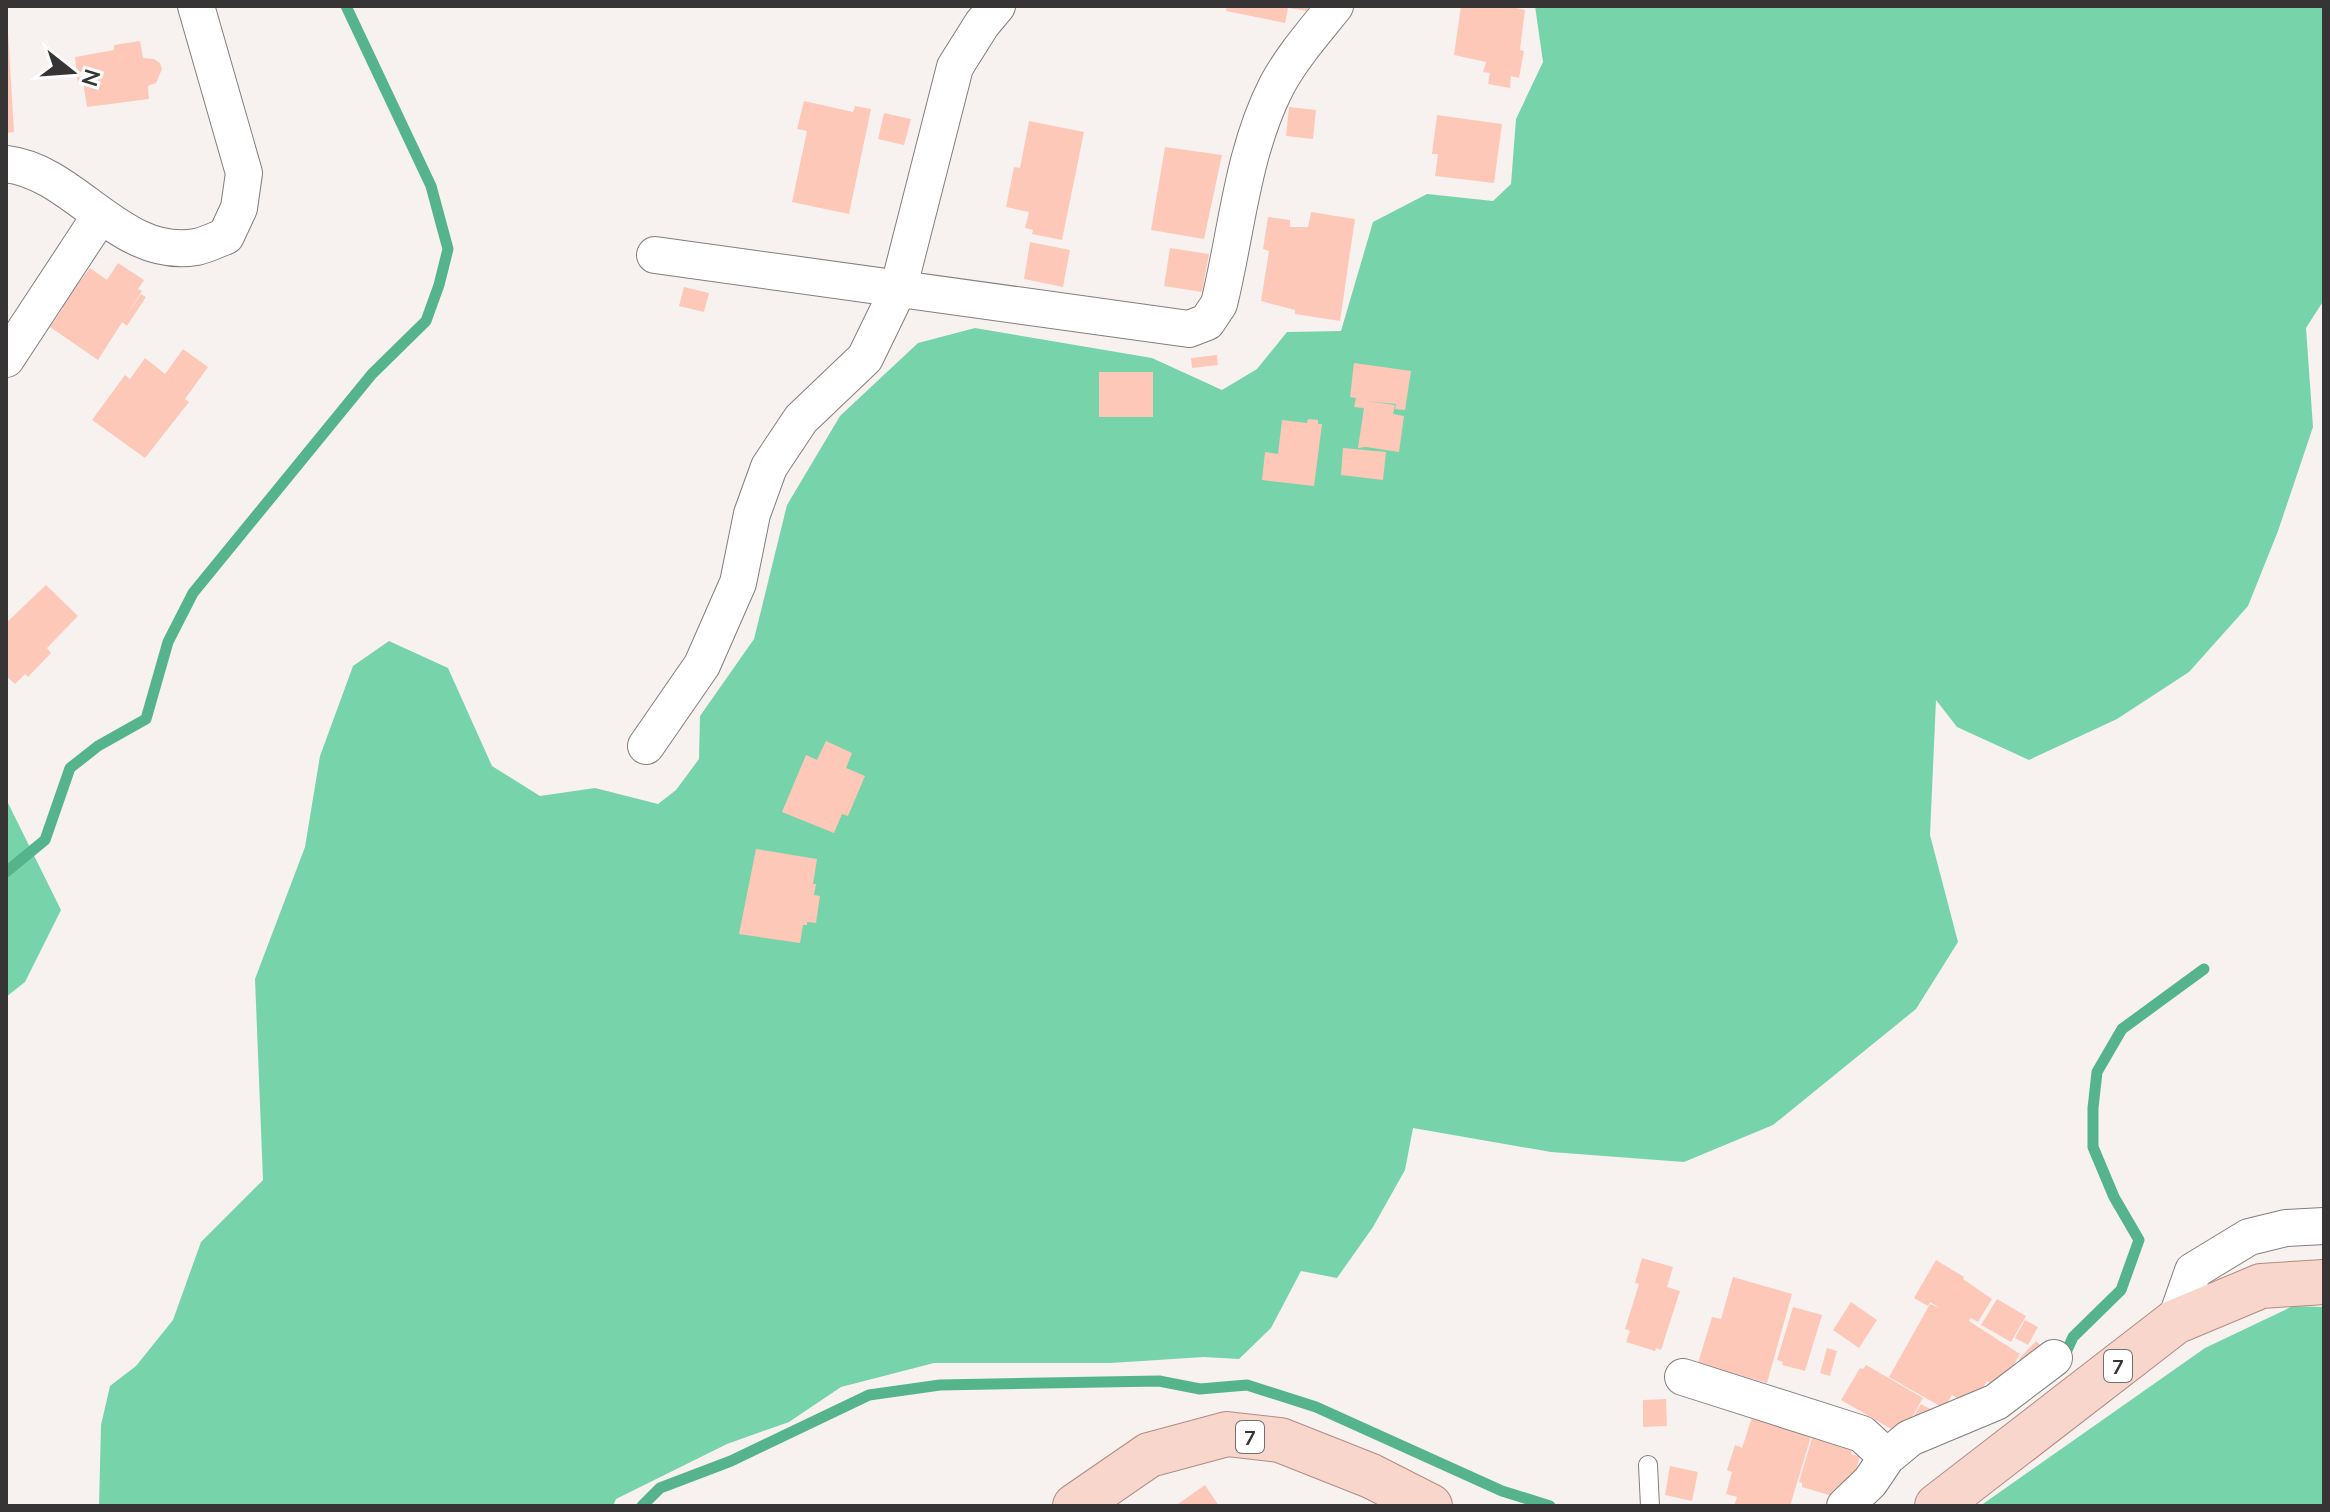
<svg xmlns="http://www.w3.org/2000/svg" width="2330" height="1512" viewBox="0 0 2330 1512" font-family="Mulish,sans-serif">
	<style>
		.forest { fill: #77d4aa }
		.lines { fill: none; stroke-linecap: round; stroke-linejoin: round }
		.stream { stroke: #56b48c; stroke-width: 11 }
		.building { fill: #fec8b8 }
		.service-casing { stroke: #827e7d; stroke-width: 20 }
		.minor-casing { stroke: #827e7d; stroke-width: 38 }
		.primary-casing { stroke: #b18c81; stroke-width: 46 }
		.service { stroke: #fff; stroke-width: 18 }
		.minor { stroke: #fff; stroke-width: 36 }
		.primary { stroke: #f8d6cc; stroke-width: 44 }
		.labels { text-anchor: middle; dominant-baseline: central; stroke-width: 7; stroke-linejoin: round; paint-order: stroke }
		.shield { fill: #fff; stroke: #727171; stroke-width: 2 }
		.shield-label { font-size: 20px; font-weight: bold; fill: #363434 }
	</style>
	<rect width="100%" height="100%" fill="#f7f2f0"/>
	<path class="forest" d="M 1535,6 L 2324,6 L 2324,300 L 2306,328 L 2313,427 L 2278,531 L 2248,606 L 2189,672 L 2117,719 L 2029,760 L 1957,727 L 1936,700 L 1930,835 L 1958,942 L 1916,1009 L 1773,1125 L 1684,1162 L 1551,1152 L 1413,1128 L 1405,1170 L 1373,1227 L 1337,1278 L 1301,1271 L 1271,1328 L 1239,1359 L 1204,1357 L 1111,1363 L 934,1363 L 841,1387 L 789,1422 L 727,1444 L 616,1499 L 613,1506 L 99,1506 L 101,1425 L 110,1386 L 136,1366 L 173,1320 L 201,1242 L 263,1180 L 255,979 L 305,847 L 320,756 L 353,666 L 389,641 L 448,668 L 492,766 L 540,796 L 595,788 L 658,804 L 676,790 L 699,759 L 700,716 L 754,639 L 787,505 L 840,416 L 918,343 L 975,328 L 1152,358 L 1222,390 L 1257,369 L 1287,332 L 1341,331 L 1373,222 L 1427,194 L 1493,201 L 1511,184 L 1516,119 L 1543,62 Z
		M 6,799 L 61,910 L 25,982 L 6,997 Z
		M 2293,1306 L 2324,1307 L 2324,1506 L 1980,1506 L 2205,1348 Z"/>
	<g class="lines">
		<path class="stream" d="M 6,872 L 45,840 L 70,768 L 98,746 L 146,719 L 168,642 L 193,593 L 372,374 L 426,321 L 439,285 L 448,249 L 431,186 L 346,6
			M 2063,1359 L 2073,1337 L 2121,1290 L 2139,1240 L 2114,1197 L 2093,1147 L 2093,1108 L 2097,1072 L 2122,1029 L 2204,969
			M 642,1506 L 660,1488 L 731,1461 L 869,1395 L 940,1385 L 1159,1381 L 1200,1389 L 1247,1385 L 1316,1407 L 1502,1491 L 1550,1506"/>
	</g>
	<path class="building" d="M 1227,6 L 1308,6 L 1307,11 L 1288,8 L 1285,23 L 1226,11 Z
		M 1461,6 L 1507,6 L 1525,10 L 1520,50 L 1524,51 L 1519,78 L 1511,76 L 1510,88 L 1488,84 L 1490,73 L 1483,72 L 1486,62 L 1454,55 Z
		M 6,32 L 8,32 L 14,132 L 6,133 Z
		M 140,41 L 143,58 L 154,59 L 160,63 L 162,69 L 156,83 L 148,86 L 149,99 L 87,107 L 83,82 L 78,83 L 75,57 L 114,50 L 114,45 Z
		M 804,101 L 853,112 L 855,106 L 871,109 L 849,214 L 792,202 L 807,131 L 797,129 Z
		M 1289,107 L 1316,110 L 1313,139 L 1286,136 Z
		M 884,113 L 911,119 L 904,145 L 878,139 Z
		M 1437,115 L 1502,124 L 1494,183 L 1435,176 L 1438,154 L 1432,154 Z
		M 1029,121 L 1084,132 L 1062,240 L 1032,234 L 1033,230 L 1025,228 L 1029,212 L 1006,207 L 1014,167 L 1020,168 Z
		M 1165,147 L 1222,155 L 1204,239 L 1151,230 Z
		M 1311,212 L 1355,219 L 1340,321 L 1295,314 L 1295,310 L 1261,301 L 1269,251 L 1263,249 L 1268,217 L 1290,220 L 1290,227 L 1308,227 Z
		M 1030,242 L 1070,250 L 1063,287 L 1024,279 Z
		M 1170,248 L 1209,254 L 1202,292 L 1164,286 Z
		M 118,263 L 144,280 L 138,289 L 142,291 L 98,360 L 50,327 L 63,308 L 61,307 L 90,268 L 107,280 Z
		M 684,287 L 709,293 L 704,312 L 679,306 Z
		M 141,294 L 146,297 L 127,326 L 122,322 Z
		M 183,349 L 208,367 L 185,399 L 189,402 L 145,458 L 92,420 L 125,375 L 130,379 L 145,358 L 165,374 Z
		M 1217,355 L 1218,365 L 1192,368 L 1191,358 Z
		M 1354,363 L 1411,371 L 1405,410 L 1395,409 L 1396,404 L 1366,401 L 1395,405 L 1393,414 L 1404,416 L 1399,452 L 1366,447 L 1358,448 L 1364,408 L 1354,407 L 1356,398 L 1350,397 Z
		M 1099,372 L 1153,372 L 1153,417 L 1099,417 Z
		M 1308,419 L 1318,420 L 1318,424 L 1322,424 L 1314,486 L 1262,480 L 1265,452 L 1278,454 L 1282,420 L 1307,423 Z
		M 1343,448 L 1386,452 L 1383,480 L 1341,475 Z
		M 46,585 L 78,616 L 47,648 L 51,653 L 28,677 L 25,674 L 15,684 L 6,676 L 6,623 Z
		M 826,741 L 852,753 L 846,768 L 865,776 L 848,816 L 842,814 L 834,833 L 782,812 L 806,755 L 817,760 Z
		M 756,849 L 817,859 L 813,884 L 816,884 L 814,895 L 820,896 L 816,923 L 807,922 L 807,925 L 803,925 L 800,943 L 739,934 Z
		M 1642,1258 L 1673,1267 L 1667,1287 L 1680,1291 L 1661,1350 L 1656,1348 L 1655,1351 L 1626,1342 L 1630,1331 L 1625,1329 L 1639,1284 L 1635,1283 Z
		M 1936,1260 L 1964,1277 L 1963,1279 L 1992,1299 L 1978,1322 L 1971,1318 L 1969,1321 L 2020,1354 L 2000,1389 L 1987,1381 L 1972,1407 L 1952,1395 L 1945,1407 L 1938,1405 L 1889,1377 L 1930,1304 L 1940,1308 L 1930,1302 L 1928,1306 L 1914,1298 Z
		M 1733,1277 L 1792,1294 L 1767,1383 L 1732,1373 L 1730,1379 L 1713,1373 L 1715,1368 L 1698,1363 L 1712,1317 L 1721,1319 Z
		M 1997,1299 L 2026,1316 L 2011,1342 L 1981,1325 Z
		M 1851,1302 L 1877,1320 L 1859,1348 L 1833,1330 Z
		M 1793,1307 L 1822,1315 L 1805,1371 L 1782,1365 L 1783,1362 L 1777,1360 Z
		M 2025,1320 L 2038,1327 L 2028,1345 L 2015,1338 Z
		M 2036,1341 L 2047,1351 L 2030,1369 L 2019,1359 Z
		M 1827,1348 L 1837,1351 L 1830,1376 L 1820,1373 Z
		M 1866,1365 L 1923,1398 L 1905,1430 L 1896,1425 L 1893,1430 L 1841,1400 L 1860,1368 L 1863,1369 Z
		M 1666,1399 L 1667,1426 L 1643,1427 L 1643,1400 Z
		M 1921,1404 L 1939,1414 L 1907,1428 Z
		M 1756,1405 L 1815,1423 L 1790,1506 L 1734,1506 L 1737,1497 L 1726,1494 L 1732,1472 L 1727,1470 L 1735,1445 L 1742,1448 Z
		M 1816,1425 L 1856,1438 L 1851,1454 L 1860,1456 L 1852,1483 L 1842,1499 L 1802,1487 L 1802,1483 L 1799,1482 Z
		M 1670,1466 L 1698,1472 L 1692,1501 L 1665,1495 Z
		M 1205,1485 L 1219,1506 L 1175,1506 Z"/>
	<g class="lines">
		<defs>
			<path id="service" d="M 1648,1465 L 1650,1506"/>
			<path id="minor" d="M 6,164 C 76,172 120,260 196,247 C 206,245 216,240 226,236 L 239,208 L 244,173 L 196,6
				M 655,255 L 1189,329 L 1207,322 L 1219,304 C 1237,231 1242,153 1277,85 C 1292,57 1315,31 1335,6
				M 6,359 L 100,216
				M 646,746 L 702,665 L 738,583 L 752,514 L 769,467 L 801,419 L 865,358 L 898,290 L 955,67 L 982,24 L 997,6
				M 2175,1322 L 2193,1271 L 2249,1237 L 2286,1228 L 2324,1226
				M 1683,1377 L 1862,1434 L 1887,1457
				M 1845,1506 L 1870,1482 L 1887,1457 L 1910,1438 L 1996,1402 L 2054,1358"/>
			<path id="primary" d="M 1075,1506 L 1149,1455 L 1227,1434 L 1280,1440 L 1371,1476 L 1430,1506
				M 1937,1506 L 2175,1322 L 2261,1286 L 2324,1282"/>
		</defs>
		<use href="#service" class="service-casing"/>
		<use href="#minor" class="minor-casing"/>
		<use href="#primary" class="primary-casing"/>
		<use href="#service" class="service"/>
		<use href="#minor" class="minor"/>
		<use href="#primary" class="primary"/>
	</g>
	<g class="labels">
		<g class="shield">
			<rect x="2104" y="1350" width="28" height="32" rx="6"/>
			<rect x="1236" y="1421" width="28" height="32" rx="6"/>
		</g>
		<g class="shield-label">
			<text x="2118" y="1366">7</text>
			<text x="1250" y="1437">7</text>
		</g>
	</g>
	<rect width="2330" height="1512" fill="none" stroke="#363434" stroke-width="16"/>
	<g transform="translate(72 72) rotate(107)" stroke="#ffffff" stroke-width="6" paint-order="stroke">
	<path d="M0-6L14 30L0 20L-14 30Z" fill="#363434"/>
	<text y="-12" font-size="22" font-weight="bold" text-anchor="middle" fill="#363434">N</text>
	</g>
</svg>
